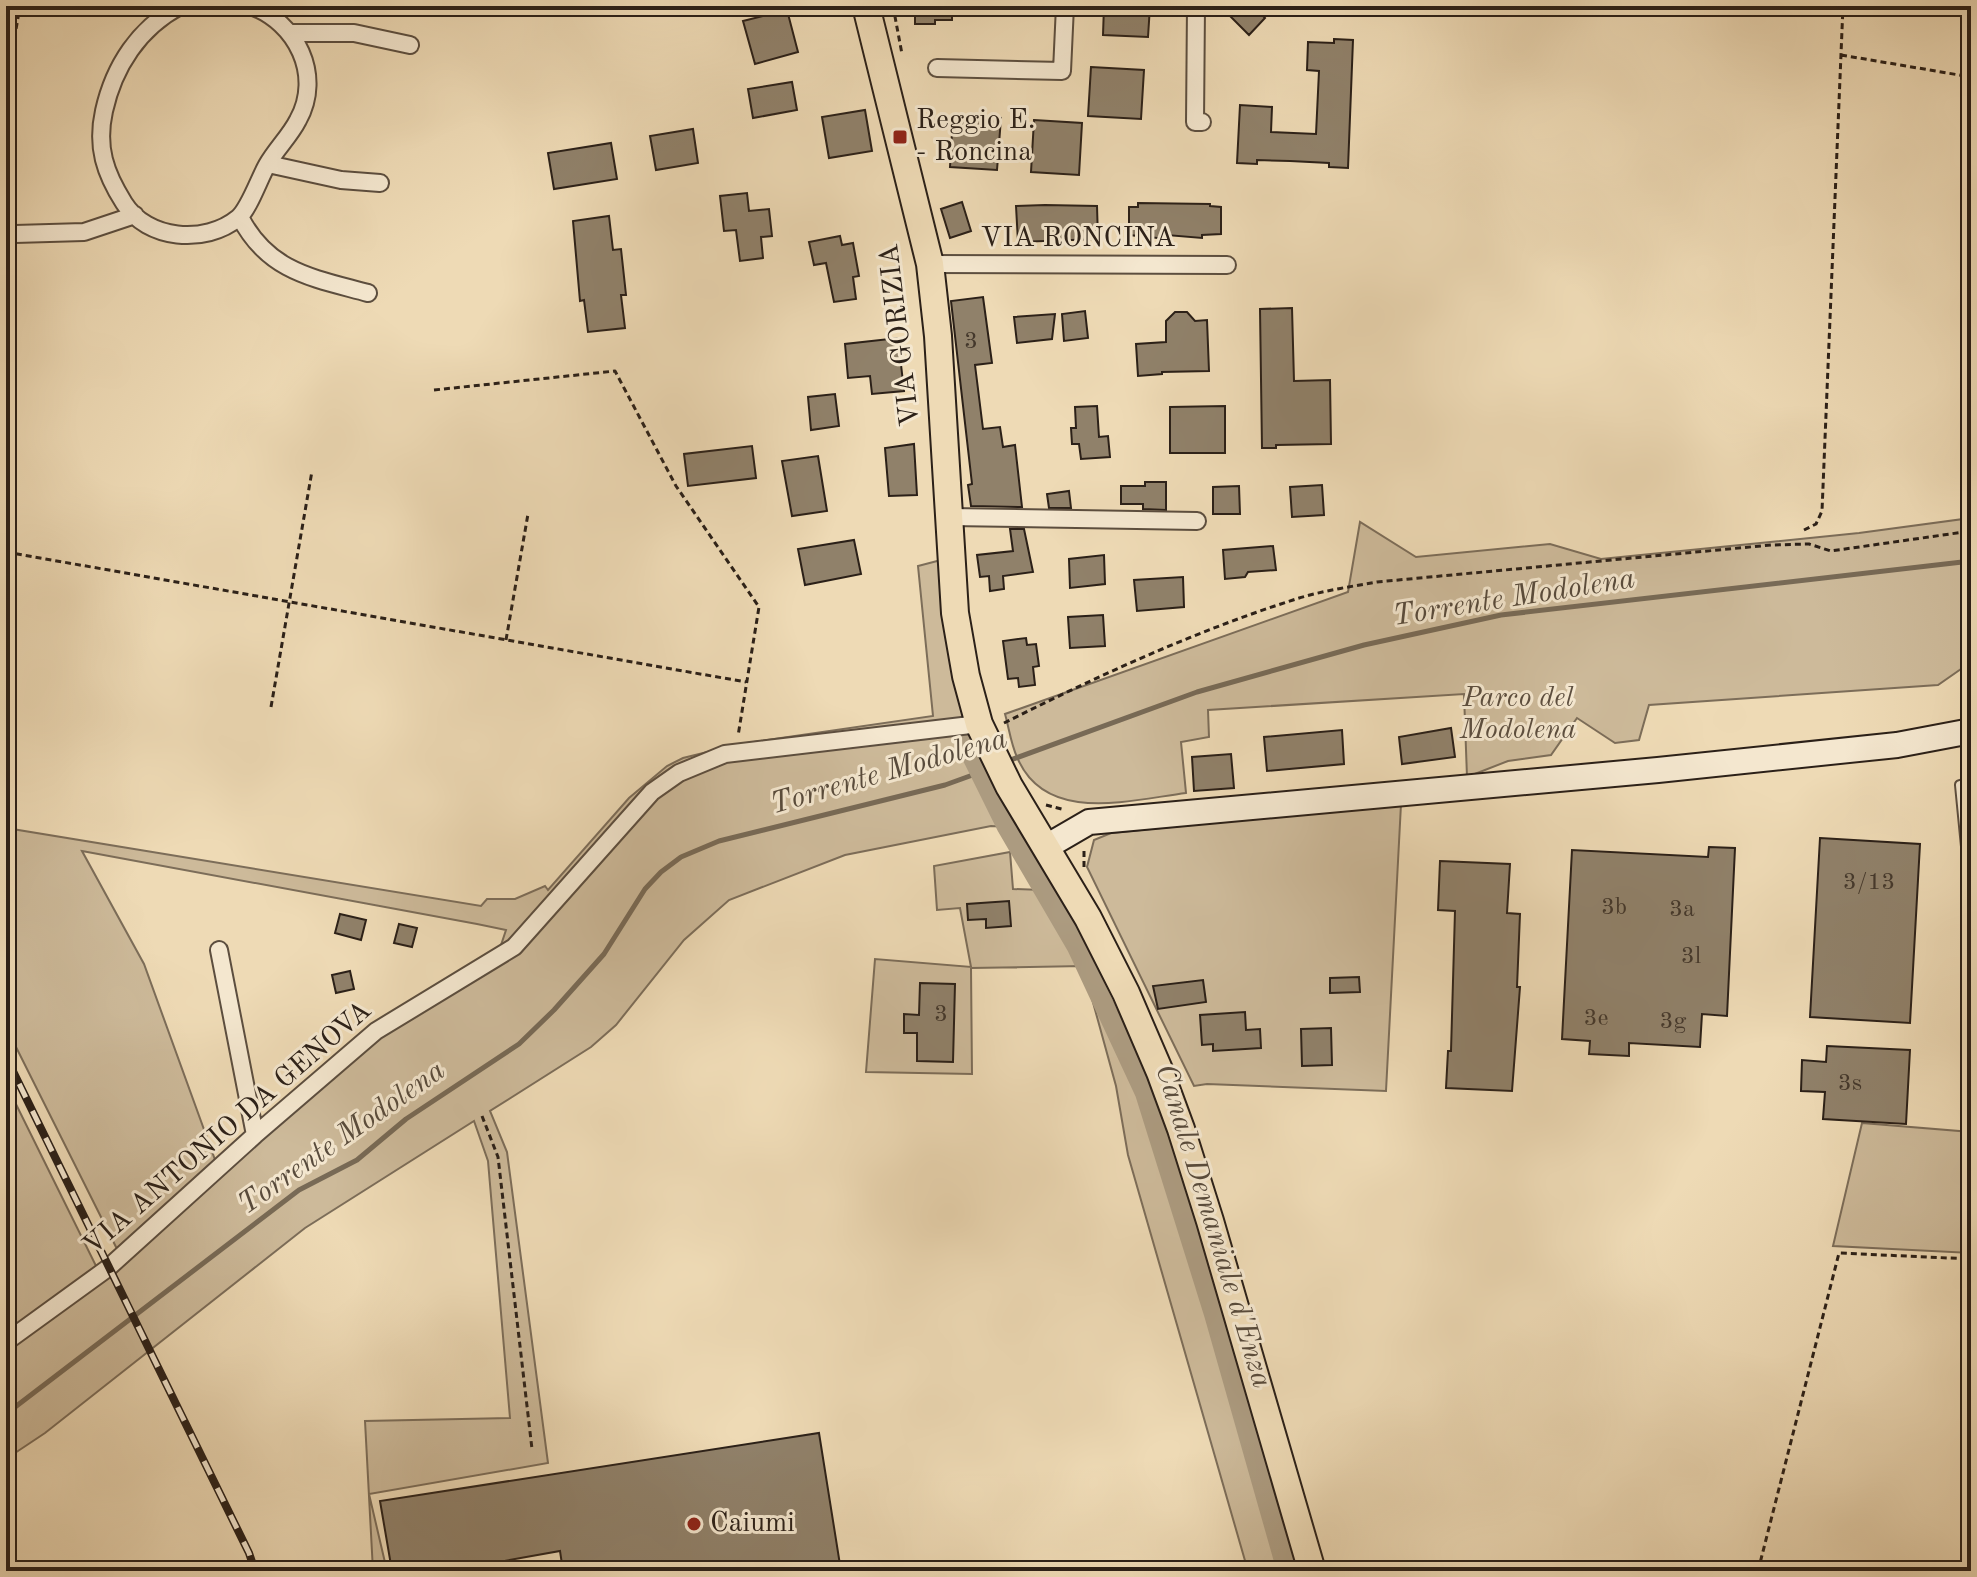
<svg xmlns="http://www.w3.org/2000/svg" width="1977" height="1577" viewBox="0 0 1977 1577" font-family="'Old Standard TT',serif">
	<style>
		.green { fill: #cdba9a; stroke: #7c6d59; stroke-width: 2; fill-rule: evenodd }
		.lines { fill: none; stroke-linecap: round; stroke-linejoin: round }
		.stream { stroke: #786a56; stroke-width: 5 }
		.canal { stroke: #ac9b80; stroke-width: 20 }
		.building { fill: #90816a; stroke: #2b2018; stroke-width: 2 }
		.lane-casing { stroke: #5c4e3f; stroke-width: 12 }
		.street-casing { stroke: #5c4e3f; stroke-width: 20 }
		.secondary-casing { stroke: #2b2018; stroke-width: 28 }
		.primary-casing { stroke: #2b2018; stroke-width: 30 }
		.path { stroke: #2b2018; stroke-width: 3; stroke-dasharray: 6 4; stroke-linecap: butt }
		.lane { stroke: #f4e7cf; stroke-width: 8 }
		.street { stroke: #f4e7cf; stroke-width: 16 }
		.secondary { stroke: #f4e7cf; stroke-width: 24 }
		.primary { stroke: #eedab5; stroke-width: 26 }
		.rail-casing { stroke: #2b2018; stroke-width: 8 }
		.rail { stroke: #f4e7cf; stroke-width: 5; stroke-dasharray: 15; stroke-linecap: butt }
		.poi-dot { fill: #8f2418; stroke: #f4e7cf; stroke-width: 3 }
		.labels { text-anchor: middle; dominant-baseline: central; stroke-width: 6; stroke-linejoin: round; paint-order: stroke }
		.number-label { font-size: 24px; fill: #44382c }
		.poi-label { font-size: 28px; fill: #2b2018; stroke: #f4e7cf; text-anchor: start }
		.street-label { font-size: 28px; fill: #2b2018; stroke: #f4e7cf }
		.park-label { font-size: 28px; font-style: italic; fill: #5c4e3f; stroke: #f4e7cf }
		.water-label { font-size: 30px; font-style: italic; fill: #584b3c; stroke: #f4e7cf }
	</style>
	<rect width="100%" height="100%" fill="#eedab5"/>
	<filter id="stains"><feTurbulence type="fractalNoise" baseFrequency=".0025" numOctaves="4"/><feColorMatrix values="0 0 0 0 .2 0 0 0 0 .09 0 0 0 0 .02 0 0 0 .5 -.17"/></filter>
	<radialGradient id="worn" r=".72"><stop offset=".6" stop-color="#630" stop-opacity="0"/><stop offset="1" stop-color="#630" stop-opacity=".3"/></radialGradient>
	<path class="green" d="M 1971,518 L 1971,662 L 1938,685 L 1649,705 L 1639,740 L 1615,743 L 1577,718 L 1551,755 L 1508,761 L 1467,777 L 1464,694 L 1208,710 L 1209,737 L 1181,742 L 1186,793 C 1130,800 1045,825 1017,757 C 1011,744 1009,728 1005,714 L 1348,592 L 1360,522 L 1416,557 L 1550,544 L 1601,559 L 1859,533 Z
		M 941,560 L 1016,820 L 1171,1142 L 1295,1571 L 1248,1571 L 1128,1155 L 1116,1086 L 1083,966 L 971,968 L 972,1074 L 866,1072 L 875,959 L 971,967 L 960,908 L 937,910 L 934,866 L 1010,852 L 1013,889 L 1042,890 L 1007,827 L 991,826 L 845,855 L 729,900 L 684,940 L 616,1025 L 591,1047 L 490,1111 L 507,1152 L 548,1463 L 369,1494 L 387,1571 L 373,1571 L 365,1421 L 510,1418 L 488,1161 L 474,1121 L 305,1228 L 45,1433 L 6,1459 L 6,1084 L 100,1274 L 121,1257 L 6,1027 L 6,828 L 481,906 L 487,899 L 515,899 L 545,886 L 548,890 L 629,798 L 667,766 L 683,758 L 740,744 L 933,716 L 918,566 ZM 82,851 L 477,924 L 506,930 L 497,957 L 376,1031 L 218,1168 L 144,964 Z
		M 1401,804 L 1386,1091 L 1207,1084 L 1194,1086 L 1087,867 L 1094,840 L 1111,833 Z
		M 1862,1123 L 1971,1132 L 1971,1253 L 1833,1246 Z"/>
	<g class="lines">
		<path class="stream" d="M 1005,762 L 1197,692 L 1364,645 L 1501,615 L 1971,561
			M 6,1414 L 299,1190 L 357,1160 L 406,1119 L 519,1044 L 554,1010 L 604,954 L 645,889 L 661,872 L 681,857 L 719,841 L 945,785 L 992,768"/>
		<path class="canal" d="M 962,736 L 1007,827 L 1077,947 L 1145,1093 L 1214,1314 L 1287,1571"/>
	</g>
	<path class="building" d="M 915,6 L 952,6 L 952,20 L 935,20 L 935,24 L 915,24 Z
		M 1104,6 L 1150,6 L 1148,37 L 1103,35 Z
		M 1242,6 L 1254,6 L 1265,18 L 1249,35 L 1231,17 Z
		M 787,10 L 798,52 L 755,64 L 743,21 Z
		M 1334,39 L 1353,40 L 1348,168 L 1329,167 L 1329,163 L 1290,161 L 1257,160 L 1257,164 L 1237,163 L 1240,105 L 1272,107 L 1271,132 L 1316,134 L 1319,71 L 1307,70 L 1308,42 L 1334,43 Z
		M 1091,67 L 1144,70 L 1141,119 L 1088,116 Z
		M 792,82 L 797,110 L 753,118 L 748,89 Z
		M 865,110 L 872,151 L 829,158 L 822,117 Z
		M 953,115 L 1001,118 L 997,170 L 950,167 Z
		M 1034,120 L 1082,123 L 1079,175 L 1031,172 Z
		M 693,129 L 698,163 L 656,170 L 650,136 Z
		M 611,143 L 617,179 L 554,189 L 548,153 Z
		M 747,193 L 749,211 L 769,209 L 772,236 L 761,237 L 763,258 L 740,261 L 736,230 L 724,231 L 720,196 Z
		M 962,202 L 971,231 L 950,238 L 941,209 Z
		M 1138,203 L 1210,204 L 1210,206 L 1221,207 L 1221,234 L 1202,235 L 1202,238 L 1167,235 L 1167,239 L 1129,235 L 1129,207 L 1138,207 Z
		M 1045,205 L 1097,206 L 1098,239 L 1018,242 L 1016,206 Z
		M 609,216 L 613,250 L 621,249 L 626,295 L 621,295 L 625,328 L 588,332 L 584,300 L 580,301 L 573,221 Z
		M 840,236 L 842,245 L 853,243 L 859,276 L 853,277 L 856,299 L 834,302 L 826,263 L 814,265 L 809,242 Z
		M 983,297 L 992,363 L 975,365 L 983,429 L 1000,427 L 1003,447 L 1015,445 L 1022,507 L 971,506 L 968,485 L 972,484 L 951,301 Z
		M 1292,308 L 1294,381 L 1330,380 L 1331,444 L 1276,445 L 1276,448 L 1262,448 L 1260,309 Z
		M 1085,311 L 1088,338 L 1064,341 L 1062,314 Z
		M 1175,312 L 1187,312 L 1195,321 L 1207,320 L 1209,371 L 1162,372 L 1162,374 L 1138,376 L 1136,344 L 1166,342 L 1166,321 Z
		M 1055,314 L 1052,339 L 1017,343 L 1014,317 Z
		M 898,338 L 904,391 L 872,394 L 870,376 L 848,378 L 845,344 Z
		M 835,394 L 839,426 L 811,430 L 808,397 Z
		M 1097,406 L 1099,437 L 1108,436 L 1110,457 L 1081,459 L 1079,444 L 1072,444 L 1071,428 L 1076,428 L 1075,407 Z
		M 1225,406 L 1225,453 L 1170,453 L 1170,407 Z
		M 914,444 L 917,495 L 889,496 L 885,448 Z
		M 752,446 L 756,478 L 688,486 L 684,454 Z
		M 818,456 L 827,511 L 792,516 L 782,461 Z
		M 1145,482 L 1166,482 L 1166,510 L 1143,509 L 1143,504 L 1121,504 L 1121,486 L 1145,486 Z
		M 1322,485 L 1324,515 L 1292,517 L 1290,487 Z
		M 1239,486 L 1240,514 L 1213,514 L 1213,487 Z
		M 1069,491 L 1071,508 L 1049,508 L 1047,494 Z
		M 1010,529 L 1024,529 L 1033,572 L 1003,576 L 1004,589 L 990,591 L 989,576 L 980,577 L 977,555 L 1013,551 Z
		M 854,540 L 861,574 L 805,585 L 798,549 Z
		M 1273,546 L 1276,570 L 1248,572 L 1245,577 L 1225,579 L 1223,550 Z
		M 1104,555 L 1105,584 L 1070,588 L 1069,559 Z
		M 1183,577 L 1184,607 L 1137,611 L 1134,580 Z
		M 1103,615 L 1105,646 L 1070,648 L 1068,617 Z
		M 1026,638 L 1027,645 L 1036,644 L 1039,666 L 1033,667 L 1035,685 L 1019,687 L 1018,678 L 1008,679 L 1003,641 Z
		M 1451,728 L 1455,757 L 1402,764 L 1399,737 Z
		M 1342,730 L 1344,764 L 1267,771 L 1264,737 Z
		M 1231,754 L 1234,788 L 1194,791 L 1192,757 Z
		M 1820,838 L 1920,844 L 1910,1023 L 1810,1017 Z
		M 1709,847 L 1735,848 L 1727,1016 L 1702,1014 L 1700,1047 L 1629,1043 L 1629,1056 L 1589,1054 L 1590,1041 L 1562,1039 L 1572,850 L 1708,857 Z
		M 1440,861 L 1510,864 L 1507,913 L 1520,914 L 1517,987 L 1520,987 L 1512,1091 L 1446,1088 L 1448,1051 L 1451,1051 L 1455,911 L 1438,910 Z
		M 1009,901 L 1011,926 L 986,928 L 986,919 L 968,920 L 967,904 Z
		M 340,914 L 366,920 L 361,940 L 335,933 Z
		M 399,924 L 417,928 L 412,947 L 394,943 Z
		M 350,971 L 354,989 L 336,993 L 332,975 Z
		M 1359,977 L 1360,992 L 1330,993 L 1330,978 Z
		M 1203,980 L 1206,1002 L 1158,1009 L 1153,986 Z
		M 920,983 L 955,984 L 953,1062 L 917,1061 L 917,1033 L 904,1033 L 904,1014 L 919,1015 Z
		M 1245,1012 L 1246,1030 L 1260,1029 L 1261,1048 L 1213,1051 L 1213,1044 L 1202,1045 L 1200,1015 Z
		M 1331,1028 L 1332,1065 L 1302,1066 L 1301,1029 Z
		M 1827,1046 L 1910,1050 L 1906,1124 L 1823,1119 L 1825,1092 L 1801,1091 L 1802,1060 L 1826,1062 Z
		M 819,1433 L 841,1571 L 563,1571 L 560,1551 L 448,1571 L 392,1571 L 380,1501 Z"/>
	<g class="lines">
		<defs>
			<path id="lane" d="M 1971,782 L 1960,785 L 1971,898"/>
			<path id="street" d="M 180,6 C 139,28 114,66 104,111 C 96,147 105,173 124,203 C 147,240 205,245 238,218 C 249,209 259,179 267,165 C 276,149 290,136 298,120 C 323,75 296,22 251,6
				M 1196,6 L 1195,122 L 1202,122
				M 291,33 L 354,33 L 410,45
				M 937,68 L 1062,71 L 1065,6
				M 268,164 L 341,180 L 380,183
				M 240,217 C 268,272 313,278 368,293
				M 15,234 L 84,232 L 135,215
				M 930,264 L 1227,265
				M 950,517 L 1197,521
				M 219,950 L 255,1135
				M 6,1342 L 108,1268 L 255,1135 L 376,1031 L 514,947 L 652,792 L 679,773 L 725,754 L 979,724"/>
			<path id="secondary" d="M 1046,847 L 1089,822 L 1658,770 L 1897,745 L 1971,731"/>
			<path id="primary" d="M 866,6 L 930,264 L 938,336 L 955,613 L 966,676 L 979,724 L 1009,786 L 1088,918 L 1126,993 L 1160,1072 L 1181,1129 L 1210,1221 L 1312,1571"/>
		</defs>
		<use href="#lane" class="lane-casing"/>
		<use href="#street" class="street-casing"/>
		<use href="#secondary" class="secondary-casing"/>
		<use href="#primary" class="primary-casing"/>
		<path class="path" d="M 893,6 L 902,54
			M 1841,55 L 1971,77
			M 6,88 L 20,6
			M 434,390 L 615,371 L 676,486 L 759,607 L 738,736
			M 1804,530 L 1816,524 L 1822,511 L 1843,6
			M 6,552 L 746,682
			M 506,640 L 528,514
			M 271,707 L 312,471
			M 1004,723 C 1098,676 1193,632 1293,600 C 1320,591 1349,587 1377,582 L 1771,545 L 1809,544 L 1831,551 L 1971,531
			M 1046,805 L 1065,810
			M 1084,851 L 1084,868
			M 482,1116 L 498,1157 L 532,1449
			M 1758,1571 L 1839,1253 L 1971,1259"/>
		<use href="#lane" class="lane"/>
		<use href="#street" class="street"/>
		<use href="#secondary" class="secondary"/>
		<use href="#primary" class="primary"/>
		<defs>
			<path id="rail" d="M 6,1057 L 249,1553 L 255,1571"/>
		</defs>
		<use href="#rail" class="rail-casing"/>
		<use href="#rail" class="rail"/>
	</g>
	<g class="poi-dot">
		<rect x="892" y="129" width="16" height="16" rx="4"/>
		<circle cx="694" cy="1524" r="8"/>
	</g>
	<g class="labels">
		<g class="number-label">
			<text x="971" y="342">3</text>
			<text x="1869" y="883">3/13</text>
			<text x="1614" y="908">3b</text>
			<text x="1682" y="910">3a</text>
			<text x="1691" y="957">3l</text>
			<text x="941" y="1015">3</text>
			<text x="1596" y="1019">3e</text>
			<text x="1673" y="1022">3g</text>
			<text x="1850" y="1084">3s</text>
		</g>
		<g class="poi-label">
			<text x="916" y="121">Reggio E.<tspan x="916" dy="32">- Roncina</tspan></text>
			<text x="710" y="1524">Caiumi</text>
		</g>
		<g class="street-label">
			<text x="1078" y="239">VIA RONCINA</text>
			<text transform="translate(901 335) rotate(-97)">VIA GORIZIA</text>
			<text transform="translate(228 1129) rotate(-41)">VIA ANTONIO DA GENOVA</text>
		</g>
		<g class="park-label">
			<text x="1518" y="699">Parco del<tspan x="1518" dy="32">Modolena</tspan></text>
		</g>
		<g class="water-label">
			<text transform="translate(1514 598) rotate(-9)">Torrente Modolena</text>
			<text transform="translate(889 772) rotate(-16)">Torrente Modolena</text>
			<text transform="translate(342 1138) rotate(-35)">Torrente Modolena</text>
			<text transform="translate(1213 1226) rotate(73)">Canale Demaniale d'Enza</text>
		</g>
	</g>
	<rect width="1977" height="1577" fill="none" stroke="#eedab5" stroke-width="32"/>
	<rect x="8" y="8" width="1961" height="1561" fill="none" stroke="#2b2018" stroke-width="4"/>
	<rect x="16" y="16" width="1945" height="1545" fill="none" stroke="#2b2018" stroke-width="2"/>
	<rect width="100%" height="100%" filter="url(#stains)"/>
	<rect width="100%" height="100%" fill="url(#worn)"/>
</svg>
